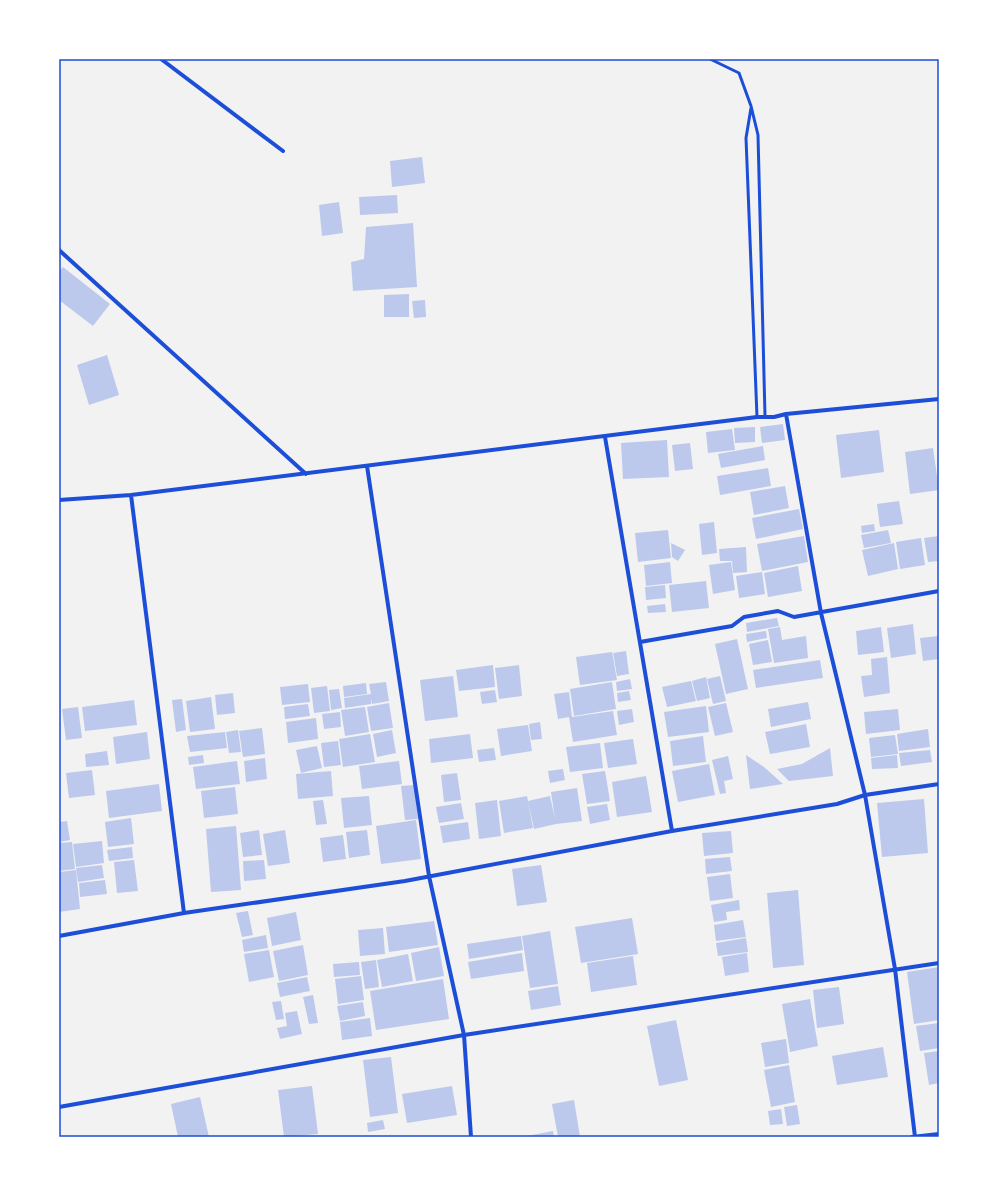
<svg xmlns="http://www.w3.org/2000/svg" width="998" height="1196" viewBox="0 0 998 1196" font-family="Mulish,sans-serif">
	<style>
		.building { fill: #bdc9ec }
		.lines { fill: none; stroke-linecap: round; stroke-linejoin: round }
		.service { stroke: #1d4ed8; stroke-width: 3 }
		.minor { stroke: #1d4ed8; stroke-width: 4 }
		.neatline { fill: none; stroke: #1d4ed8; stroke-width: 1.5 }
	</style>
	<rect width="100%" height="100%" fill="#f2f2f2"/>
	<path class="building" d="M 422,157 L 425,183 L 392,187 L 390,161 Z
		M 397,195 L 398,213 L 360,215 L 359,197 Z
		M 339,202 L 343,233 L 322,236 L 319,205 Z
		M 413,223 L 417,287 L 353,291 L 351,262 L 364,259 L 366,227 Z
		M 63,267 L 110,304 L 93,326 L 59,300 L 59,272 Z
		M 409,294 L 409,317 L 384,317 L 384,295 Z
		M 425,300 L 426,317 L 414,318 L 412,301 Z
		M 107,355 L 119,395 L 89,405 L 77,365 Z
		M 783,424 L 785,440 L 762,443 L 760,427 Z
		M 755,427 L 755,442 L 735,443 L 734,428 Z
		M 732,429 L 735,450 L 708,453 L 706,432 Z
		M 879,430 L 884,472 L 841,478 L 836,435 Z
		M 667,440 L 669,477 L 623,479 L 621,443 Z
		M 690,443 L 693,469 L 675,471 L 672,445 Z
		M 763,446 L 765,460 L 721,468 L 718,454 Z
		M 933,448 L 939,490 L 910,494 L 905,452 Z
		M 768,468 L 771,486 L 720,495 L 717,476 Z
		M 785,486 L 789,508 L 754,515 L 750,492 Z
		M 899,501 L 903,524 L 880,527 L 877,504 Z
		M 799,509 L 803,529 L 756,539 L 752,518 Z
		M 714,522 L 717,553 L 702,555 L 699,524 Z
		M 874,524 L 875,531 L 862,533 L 861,526 Z
		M 668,530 L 671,558 L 638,562 L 635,533 Z
		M 888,530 L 891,543 L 864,548 L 861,535 Z
		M 804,536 L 808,562 L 762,571 L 757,544 Z
		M 939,536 L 939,561 L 928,562 L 924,538 Z
		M 921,538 L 925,565 L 900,569 L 896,542 Z
		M 671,543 L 685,550 L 678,561 L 672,557 Z
		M 894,543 L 898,569 L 868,576 L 862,550 Z
		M 746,547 L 747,572 L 733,573 L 732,561 L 720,561 L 719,549 Z
		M 670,562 L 672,583 L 646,586 L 644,565 Z
		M 731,562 L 735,590 L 713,594 L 709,565 Z
		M 798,566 L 802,591 L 768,597 L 764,573 Z
		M 762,572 L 765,594 L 739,598 L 736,576 Z
		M 706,581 L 709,608 L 672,612 L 669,585 Z
		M 665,585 L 666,598 L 646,600 L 645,587 Z
		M 665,604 L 666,612 L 648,613 L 647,606 Z
		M 777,618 L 779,626 L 747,632 L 746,623 Z
		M 913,624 L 916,654 L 891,658 L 887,628 Z
		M 780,627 L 782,640 L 806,636 L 808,658 L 774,663 L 768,629 Z
		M 881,627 L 884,652 L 858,655 L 856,631 Z
		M 766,631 L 767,638 L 747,642 L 746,634 Z
		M 939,636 L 939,659 L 923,661 L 920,638 Z
		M 737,639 L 748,689 L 726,694 L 715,644 Z
		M 768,640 L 772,662 L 753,665 L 749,644 Z
		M 626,651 L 629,674 L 617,676 L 613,653 Z
		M 612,652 L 617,680 L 580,685 L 576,657 Z
		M 887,657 L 890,693 L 864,697 L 861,676 L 872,675 L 871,659 Z
		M 820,660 L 823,678 L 756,688 L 753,670 Z
		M 493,665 L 495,687 L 459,691 L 456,670 Z
		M 519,665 L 522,696 L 499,699 L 495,668 Z
		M 453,676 L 458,717 L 425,721 L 420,680 Z
		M 720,676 L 726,701 L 713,704 L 707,679 Z
		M 706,677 L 710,698 L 697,701 L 692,681 Z
		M 630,679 L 632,689 L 617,691 L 616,682 Z
		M 691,681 L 696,701 L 667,707 L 662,687 Z
		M 386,682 L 389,701 L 372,704 L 371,699 L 371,704 L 345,708 L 344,698 L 371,694 L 369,684 Z
		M 612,682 L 616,709 L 574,716 L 570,689 Z
		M 366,683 L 367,694 L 344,697 L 343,686 Z
		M 308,684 L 310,702 L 282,705 L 280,687 Z
		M 327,686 L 330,711 L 314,713 L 311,688 Z
		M 339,689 L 342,708 L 331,710 L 329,690 Z
		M 495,690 L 497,702 L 482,704 L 480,692 Z
		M 629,691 L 631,700 L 618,702 L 617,693 Z
		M 569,692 L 572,717 L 613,711 L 617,735 L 573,742 L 569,717 L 558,719 L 554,694 Z
		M 233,693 L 235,713 L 217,715 L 215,695 Z
		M 211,697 L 215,729 L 190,732 L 186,701 Z
		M 182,699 L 186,730 L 176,732 L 172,700 Z
		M 134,700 L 137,725 L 85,731 L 82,707 Z
		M 808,702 L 811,719 L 771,727 L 768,709 Z
		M 389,703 L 393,728 L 371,731 L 367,707 Z
		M 726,703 L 733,732 L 715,736 L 708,707 Z
		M 308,704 L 310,716 L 285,719 L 284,707 Z
		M 706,706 L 709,732 L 668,737 L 664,712 Z
		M 78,707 L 82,738 L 66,740 L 62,709 Z
		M 365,707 L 369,732 L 345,736 L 341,710 Z
		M 632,709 L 634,722 L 619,725 L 617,711 Z
		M 898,709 L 900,730 L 866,734 L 864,712 Z
		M 340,712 L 341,727 L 324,729 L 322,714 Z
		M 316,718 L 318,739 L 288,743 L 286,722 Z
		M 540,722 L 542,739 L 531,740 L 529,724 Z
		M 806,724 L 810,747 L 770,754 L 765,732 Z
		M 528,725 L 532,751 L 501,756 L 497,729 Z
		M 262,728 L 265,754 L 243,757 L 239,731 Z
		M 928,729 L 930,747 L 899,751 L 897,734 Z
		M 238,730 L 241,752 L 229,753 L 226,732 Z
		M 392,730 L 396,753 L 377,757 L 373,734 Z
		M 147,732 L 150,759 L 116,764 L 113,737 Z
		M 225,732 L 227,748 L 190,752 L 187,736 Z
		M 370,734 L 375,762 L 343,767 L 339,739 Z
		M 470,734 L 473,758 L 431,763 L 429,739 Z
		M 895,735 L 898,754 L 871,757 L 869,738 Z
		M 703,736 L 706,762 L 673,766 L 670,741 Z
		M 633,739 L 637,764 L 608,768 L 604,743 Z
		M 338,741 L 341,765 L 324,767 L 321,743 Z
		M 600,743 L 603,768 L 570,772 L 566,747 Z
		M 317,746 L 322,768 L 301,773 L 296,750 Z
		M 494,748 L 496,760 L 479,762 L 477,750 Z
		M 830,748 L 833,776 L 789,781 L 777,769 L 802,764 Z
		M 930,750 L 932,762 L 901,766 L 899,753 Z
		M 107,751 L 109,765 L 86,767 L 85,754 Z
		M 203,755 L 204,763 L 189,765 L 188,757 Z
		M 746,755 L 764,767 L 783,784 L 750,789 Z
		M 897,755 L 898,768 L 872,769 L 871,758 Z
		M 728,756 L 733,779 L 724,781 L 726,793 L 720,794 L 712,760 Z
		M 265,758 L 267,779 L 246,782 L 244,761 Z
		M 237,761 L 240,784 L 196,789 L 193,767 Z
		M 399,761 L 402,784 L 362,789 L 359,766 Z
		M 709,764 L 715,795 L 678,802 L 672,771 Z
		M 563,769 L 565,780 L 550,783 L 548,771 Z
		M 92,770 L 95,795 L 69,798 L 66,773 Z
		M 331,771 L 333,796 L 298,799 L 296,774 Z
		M 605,771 L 610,801 L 587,804 L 582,774 Z
		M 457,773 L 461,800 L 444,802 L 441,775 Z
		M 646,776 L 652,812 L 617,817 L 612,782 Z
		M 159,784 L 162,811 L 109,818 L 106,791 Z
		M 414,785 L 418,819 L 405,820 L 401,786 Z
		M 235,787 L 238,814 L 204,818 L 201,791 Z
		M 577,788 L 582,821 L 556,824 L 534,829 L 528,801 L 550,796 L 555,819 L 551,792 Z
		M 369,796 L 372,825 L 344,828 L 341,798 Z
		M 527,796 L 533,828 L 504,833 L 499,801 Z
		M 924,799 L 928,853 L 882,857 L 877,803 Z
		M 323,800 L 327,824 L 316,825 L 313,801 Z
		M 497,800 L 501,836 L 479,839 L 475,803 Z
		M 461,803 L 464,819 L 439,823 L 436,807 Z
		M 607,804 L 610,820 L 590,824 L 587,807 Z
		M 131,818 L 134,844 L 108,847 L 105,822 Z
		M 416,820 L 421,859 L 381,864 L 376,826 Z
		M 67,821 L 70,840 L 59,842 L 59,822 Z
		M 468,822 L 470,839 L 443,843 L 440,826 Z
		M 236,826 L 241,890 L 211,892 L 206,829 Z
		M 259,830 L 262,855 L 243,857 L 240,833 Z
		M 285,830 L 290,863 L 268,866 L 263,834 Z
		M 367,830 L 370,855 L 349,858 L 346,832 Z
		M 731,831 L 733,853 L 704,856 L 702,833 Z
		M 343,835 L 346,859 L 323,862 L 320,838 Z
		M 102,841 L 104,863 L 76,867 L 73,844 Z
		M 72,842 L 75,869 L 59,871 L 59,843 Z
		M 132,847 L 133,858 L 109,861 L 107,850 Z
		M 730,857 L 732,871 L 706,874 L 705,859 Z
		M 134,860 L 138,891 L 117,893 L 114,862 Z
		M 264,860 L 266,879 L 244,881 L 243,861 Z
		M 102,865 L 104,878 L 78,882 L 76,868 Z
		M 541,865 L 547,902 L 517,906 L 512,869 Z
		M 76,870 L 80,909 L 59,912 L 59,872 Z
		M 730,874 L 733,898 L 710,901 L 707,877 Z
		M 105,880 L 107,894 L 80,897 L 79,883 Z
		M 798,890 L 804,965 L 773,968 L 767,893 Z
		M 739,900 L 740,910 L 726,912 L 727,920 L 714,922 L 711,905 Z
		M 248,911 L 253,935 L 242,937 L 236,913 Z
		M 296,912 L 301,940 L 272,946 L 267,918 Z
		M 632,918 L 638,954 L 581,963 L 575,927 Z
		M 743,920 L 746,937 L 716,941 L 714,925 Z
		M 434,921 L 438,945 L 389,952 L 386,927 Z
		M 383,928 L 385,954 L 360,956 L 358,930 Z
		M 550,931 L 558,984 L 530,988 L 522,936 Z
		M 266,935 L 268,948 L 244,952 L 242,940 Z
		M 521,936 L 523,950 L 469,959 L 467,944 Z
		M 746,938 L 748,952 L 718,956 L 716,943 Z
		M 303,945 L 308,975 L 279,981 L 273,951 Z
		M 439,947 L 444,976 L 416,981 L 411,953 Z
		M 269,950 L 274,977 L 249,982 L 244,954 Z
		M 522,953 L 524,971 L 471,979 L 468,962 Z
		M 747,953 L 749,972 L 725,976 L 722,957 Z
		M 408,954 L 413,981 L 382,987 L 377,960 Z
		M 633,956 L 637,985 L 591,992 L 587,963 Z
		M 376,960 L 379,987 L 365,989 L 361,962 Z
		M 359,962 L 360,975 L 334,977 L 333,964 Z
		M 939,967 L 939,1020 L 914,1024 L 907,972 Z
		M 361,976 L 364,1000 L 338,1004 L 335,979 Z
		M 307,977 L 310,991 L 280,997 L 277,983 Z
		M 443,979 L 449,1019 L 376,1030 L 370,991 Z
		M 558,986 L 561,1005 L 531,1010 L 528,991 Z
		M 839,987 L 844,1024 L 817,1028 L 813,990 Z
		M 313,995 L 318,1023 L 309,1024 L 303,997 Z
		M 810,999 L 818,1046 L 790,1052 L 782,1004 Z
		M 281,1001 L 284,1019 L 276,1020 L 272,1002 Z
		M 363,1002 L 365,1016 L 340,1021 L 337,1006 Z
		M 297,1011 L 302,1034 L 280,1039 L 277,1028 L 287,1026 L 285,1013 Z
		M 370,1018 L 372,1036 L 342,1040 L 340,1022 Z
		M 676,1020 L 688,1080 L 659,1086 L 647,1026 Z
		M 939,1023 L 939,1048 L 920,1051 L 916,1026 Z
		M 786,1039 L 789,1063 L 765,1067 L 761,1043 Z
		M 883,1047 L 888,1077 L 837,1085 L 832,1056 Z
		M 939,1051 L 939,1083 L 929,1085 L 924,1053 Z
		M 391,1057 L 398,1113 L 370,1117 L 363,1060 Z
		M 789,1065 L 795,1102 L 771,1107 L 764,1070 Z
		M 312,1086 L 318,1134 L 284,1137 L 278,1090 Z
		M 452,1086 L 457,1115 L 407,1123 L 402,1094 Z
		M 200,1097 L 209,1137 L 178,1137 L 171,1104 Z
		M 574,1100 L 580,1137 L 558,1137 L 552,1104 Z
		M 797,1105 L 800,1124 L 787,1126 L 784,1107 Z
		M 781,1109 L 783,1124 L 770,1125 L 768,1111 Z
		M 383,1120 L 385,1129 L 368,1132 L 367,1123 Z
		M 553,1131 L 554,1137 L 527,1137 L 527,1136 Z"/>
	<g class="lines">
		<path class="service" d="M 710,59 L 739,73 L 751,106 L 758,135 L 765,416
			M 751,108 L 746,138 L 757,417"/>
		<path class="minor" d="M 161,59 L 283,151
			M 59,250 L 306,474
			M 786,414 L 821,613 L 865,795 L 895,969 L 915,1137
			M 605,437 L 672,831
			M 367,466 L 429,876 L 464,1035 L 471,1137
			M 131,495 L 184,913
			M 59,500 L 131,495 L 757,417 L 774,417 L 786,414 L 939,399
			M 640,642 L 732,626 L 744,617 L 778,611 L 794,617 L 939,591
			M 59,936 L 184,913 L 405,881 L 672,831 L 837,804 L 865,795 L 939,784
			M 59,1107 L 464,1035 L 939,963
			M 912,1137 L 939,1134"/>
	</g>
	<rect width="998" height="1196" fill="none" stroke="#ffffff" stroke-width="120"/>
	<rect x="60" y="60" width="878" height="1076" class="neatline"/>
</svg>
